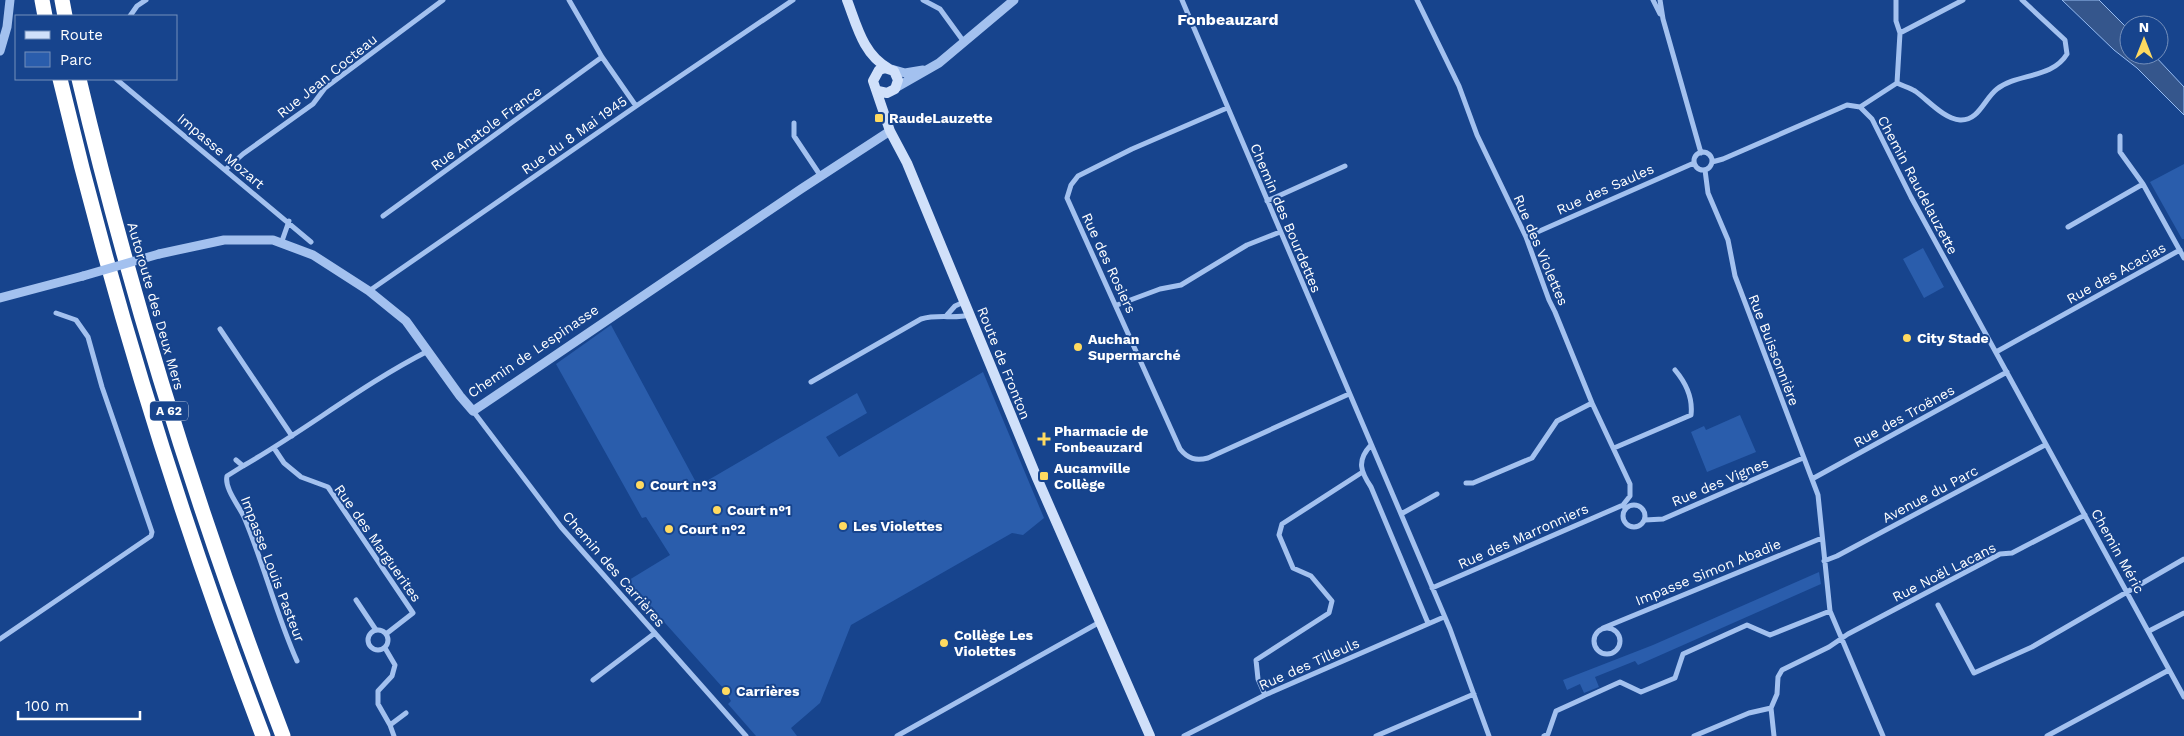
<svg xmlns="http://www.w3.org/2000/svg" width="2184" height="736" viewBox="0 0 2184 736" font-family="'Work Sans',sans-serif">
	<style>
		.green { fill: #2a5dac }
		.water { fill: #35568c; stroke: #95bbf2 }
		.lines { fill: none; stroke-linecap: round; stroke-linejoin: round }
		.minor { stroke: #a3c1ef; stroke-width: 5 }
		.tertiary { stroke: #a3c1ef; stroke-width: 9 }
		.secondary { stroke: #d0e0fa; stroke-width: 10 }
		.motorway { stroke: #fff; stroke-width: 15 }
		.tertiary-bridge { stroke: #a3c1ef; stroke-width: 9 }
		.poi-dot { fill: #ffda60; stroke: #17448d; stroke-width: 2 }
		.labels { text-anchor: middle; dominant-baseline: central; stroke-width: 4; stroke-linejoin: round; paint-order: stroke }
		.shield { fill: #17448d; stroke: #b9c7dd; stroke-width: 1 }
		.shield-label { font-size: 12px; font-weight: bold; fill: #fff }
		.street-label { font-size: 14px; fill: #fff; stroke: #17448d }
		.poi-label { font-size: 14px; font-weight: bold; fill: #fff; stroke: #17448d; text-anchor: start }
		.quarter-label { font-size: 16px; font-weight: bold; fill: #fff; stroke: #17448d }
	</style>
	<rect width="100%" height="100%" fill="#17448d"/>
	<path class="green" d="M 2184,164 L 2184,239 L 2182,239 L 2150,182 Z
		M 1923,248 L 1944,287 L 1924,298 L 1903,259 Z
		M 611,325 L 698,486 L 857,393 L 867,413 L 826,437 L 839,457 L 983,372 L 1044,518 L 1023,535 L 1012,533 L 851,625 L 820,703 L 791,728 L 797,736 L 756,736 L 728,704 L 731,701 L 724,689 L 632,586 L 629,580 L 670,555 L 646,517 L 642,518 L 556,364 Z
		M 1740,415 L 1756,452 L 1707,472 L 1691,432 L 1704,426 L 1706,430 Z
		M 1819,572 L 1821,584 L 1638,665 L 1635,661 L 1595,677 L 1599,687 L 1584,693 L 1580,684 L 1567,690 L 1563,680 L 1653,645 Z"/>
	<path class="water" d="M 2062,0 L 2099,0 L 2129,30 L 2129,55 L 2154,55 L 2184,87 L 2184,115 L 2137,68 L 2114,50 Z"/>
	<g class="lines">
		<path class="minor" d="M 569,0 L 602,57 L 636,106
			M 923,0 L 940,9 L 964,42
			M 1182,0 L 1450,629 L 1489,736
			M 1417,0 L 1459,86 L 1477,135 L 1526,237 L 1549,300 L 1555,312 L 1592,403 L 1630,484 L 1630,496 L 1623,505 L 1625,508
			M 1653,0 L 1660,14
			M 1660,0 L 1663,19 L 1701,153
			M 1896,0 L 1896,21 L 1900,33 L 1897,83 C 1903,86 1910,88 1915,91 C 1928,100 1944,119 1960,120 C 1979,121 1984,99 1997,89 C 2017,73 2052,79 2067,54 L 2065,40 L 2022,0
			M 130,16 L 137,6 L 146,0
			M 1900,33 L 1963,0
			M 116,79 L 311,242
			M 1860,107 L 1897,83
			M 1227,108 L 1132,149 L 1078,176 L 1071,185 L 1067,198 L 1180,449 C 1188,459 1196,461 1208,458 L 1349,394
			M 794,123 L 794,136 L 820,175
			M 2120,136 L 2120,152 L 2143,184 L 2184,258
			M1694 161a9 9 0 1 1 18 0a9 9 0 1 1-18 0Z
			M 1712,162 L 1723,159 L 1847,105 L 1860,107 L 1872,119 L 1911,197 L 2184,697
			M 225,170 L 243,154 L 313,104 L 325,88 L 443,0
			M 1705,170 L 1708,193 L 1728,240 L 1735,276 L 1818,495 L 1830,611 L 1883,736
			M 1267,201 L 1345,166
			M 383,216 L 602,57
			M 2068,227 L 2143,184
			M 1526,237 L 1694,163
			M 282,241 L 289,221
			M 369,291 L 642,102 L 793,0
			M 1117,305 L 1160,289 L 1181,285 L 1247,245 L 1280,232
			M 947,315 L 955,306 L 964,302
			M 220,329 L 292,436
			M 1996,352 L 2180,250
			M 811,382 L 921,319 C 938,314 954,319 970,315
			M 473,411 L 561,527 L 746,736
			M 1371,445 C 1356,461 1361,472 1371,487 L 1428,623
			M 274,448 L 284,463 L 301,477 L 328,487 L 413,613 L 386,634
			M 1614,448 L 1691,415 C 1693,398 1686,383 1675,370
			M 236,460 L 243,466 C 306,430 363,384 428,351
			M 243,466 L 227,476 C 224,488 239,506 244,517 C 264,564 276,614 297,661
			M 1812,479 L 2007,372
			M 1466,483 L 1473,483 L 1532,458 L 1557,421 L 1592,403
			M1623 516a11 11 0 1 1 22 0a11 11 0 1 1-22 0Z
			M 1401,514 L 1437,494
			M 1645,520 L 1663,519 L 1803,458
			M 1824,561 L 1837,556 L 2045,445
			M 1432,588 L 1623,505
			M 356,600 L 376,630
			M 1938,605 L 1974,673 L 2032,647 L 2184,559
			M1594 641a13 13 0 1 1 26 0a13 13 0 1 1-26 0Z
			M 1603,628 L 1822,538
			M368 640a10 10 0 1 1 20 0a10 10 0 1 1-20 0Z
			M 2149,631 L 2184,613
			M 0,639 L 151,536 L 152,532 L 102,387 L 88,337 L 76,320 L 56,313
			M 385,648 L 395,665 L 392,676 L 378,691 L 378,704 L 390,725
			M 593,680 L 655,633
			M 1265,695 L 1258,679 L 1256,660 L 1329,613 L 1332,601 L 1311,576 L 1293,568 L 1279,535 L 1282,524 L 1361,473
			M 394,736 L 390,725 L 406,713
			M 897,736 L 1100,622
			M 1184,736 L 1265,695 L 1444,617
			M 1376,736 L 1474,694
			M 1544,736 L 1548,734 L 1556,711 L 1620,682 L 1641,692 L 1675,678 L 1683,654 L 1747,625 L 1770,635 L 1830,611
			M 1694,736 L 1749,713 L 1771,708
			M 1774,736 L 1771,708 L 1777,694 L 1778,677 L 1782,670 L 1829,647 L 1848,634 L 2000,554 L 2012,553 L 2085,515
			M 2047,736 L 2169,670"/>
		<path class="tertiary" d="M 0,51 L 7,27 L 10,0
			M 891,69 L 905,73 L 923,70
			M 897,87 L 939,63 L 1014,0
			M 159,254 L 224,240 L 273,240 L 313,255 L 369,291 L 406,321 L 460,396 L 473,411 L 801,189 L 890,131
			M 0,298 L 83,276"/>
		<path class="secondary" d="M 847,0 C 857,26 863,54 888,68
			M 878,91 L 887,93 L 895,89 L 898,80 L 894,71 L 885,68 L 879,70 L 873,81 L 890,131 L 907,163 L 1037,478 L 1150,736"/>
		<path class="motorway" d="M 42,0 L 45,16
			M 62,0 L 65,16
			M 60,79 C 113,302 181,521 263,736
			M 79,79 C 132,303 201,521 283,736"/>
		<path class="tertiary-bridge" d="M 83,276 L 159,254"/>
	</g>
	<g class="poi-dot">
		<rect x="874" y="113" width="10" height="10" rx="2.5"/>
		<circle cx="1907" cy="338" r="5"/>
		<circle cx="1078" cy="347" r="5"/>
		<path d="M1041.5 431.5h5v5h5v5h-5v5h-5v-5h-5v-5h5z"/>
		<rect x="1039" y="471" width="10" height="10" rx="2.5"/>
		<circle cx="640" cy="485" r="5"/>
		<circle cx="717" cy="510" r="5"/>
		<circle cx="843" cy="526" r="5"/>
		<circle cx="669" cy="529" r="5"/>
		<circle cx="944" cy="643" r="5"/>
		<circle cx="726" cy="691" r="5"/>
	</g>
	<g class="labels">
		<rect class="shield" x="150" y="401.5" width="38" height="19" rx="4"/>
		<g class="shield-label">
			<text x="169" y="411">A 62</text>
		</g>
		<g class="street-label">
			<text transform="translate(327 76) rotate(-39)">Rue Jean Cocteau</text>
			<text transform="translate(486 128) rotate(-36)">Rue Anatole France</text>
			<text transform="translate(574 135) rotate(-35)">Rue du 8 Mai 1945</text>
			<text transform="translate(221 151) rotate(40)">Impasse Mozart</text>
			<text transform="translate(1918 185) rotate(62)">Chemin Raudelauzette</text>
			<text transform="translate(1605 189) rotate(-24)">Rue des Saules</text>
			<text transform="translate(1286 218) rotate(67)">Chemin des Bourdettes</text>
			<text transform="translate(1541 250) rotate(67)">Rue des Violettes</text>
			<text transform="translate(1109 263) rotate(65)">Rue des Rosiers</text>
			<text transform="translate(2116 273) rotate(-29)">Rue des Acacias</text>
			<text transform="translate(156 306) rotate(74)">Autoroute des Deux Mers</text>
			<text transform="translate(1774 350) rotate(69)">Rue Buissonnière</text>
			<text transform="translate(533 351) rotate(-34)">Chemin de Lespinasse</text>
			<text transform="translate(1004 363) rotate(68)">Route de Fronton</text>
			<text transform="translate(1904 416) rotate(-29)">Rue des Troënes</text>
			<text transform="translate(1720 482) rotate(-23)">Rue des Vignes</text>
			<text transform="translate(1930 494) rotate(-28)">Avenue du Parc</text>
			<text transform="translate(1523 536) rotate(-24)">Rue des Marronniers</text>
			<text transform="translate(378 543) rotate(55)">Rue des Marguerites</text>
			<text transform="translate(2118 551) rotate(61)">Chemin Méric</text>
			<text transform="translate(273 569) rotate(69)">Impasse Louis Pasteur</text>
			<text transform="translate(614 569) rotate(49)">Chemin des Carrières</text>
			<text transform="translate(1708 572) rotate(-22)">Impasse Simon Abadie</text>
			<text transform="translate(1944 572) rotate(-27)">Rue Noël Lacans</text>
			<text transform="translate(1309 664) rotate(-24)">Rue des Tilleuls</text>
		</g>
		<g class="poi-label">
			<text x="889" y="118">RaudeLauzette</text>
			<text x="1917" y="338">City Stade</text>
			<text x="1088" y="339">Auchan<tspan x="1088" dy="16">Supermarché</tspan></text>
			<text x="1054" y="431">Pharmacie de<tspan x="1054" dy="16">Fonbeauzard</tspan></text>
			<text x="1054" y="468">Aucamville<tspan x="1054" dy="16">Collège</tspan></text>
			<text x="650" y="485">Court n°3</text>
			<text x="727" y="510">Court n°1</text>
			<text x="853" y="526">Les Violettes</text>
			<text x="679" y="529">Court n°2</text>
			<text x="954" y="635">Collège Les<tspan x="954" dy="16">Violettes</tspan></text>
			<text x="736" y="691">Carrières</text>
		</g>
		<g class="quarter-label">
			<text x="1228" y="19">Fonbeauzard</text>
		</g>
	</g>
	<rect x="15" y="15" width="162" height="65" fill="#17448d" stroke="#748fbb"/>
	<rect x="25" y="31" width="25" height="8" fill="#d0e0fa" stroke="#748fbb"/>
	<text x="60" y="40" font-size="15" fill="#ffffff">Route</text>
	<rect x="25" y="52" width="25" height="15" fill="#2a5dac" stroke="#748fbb"/>
	<text x="60" y="65" font-size="15" fill="#ffffff">Parc</text>
	<g transform="translate(2144 40)"><circle r="24" fill="#17448d" stroke="#748fbb"/>
	<path d="M0-4L9 19L0 12L-9 19Z" fill="#ffda60"/>
	<text y="-8" font-size="14" font-weight="bold" text-anchor="middle" fill="#ffffff">N</text>
	</g>
	<path d="M18 711v8h122v-8" fill="none" stroke="#ffffff" stroke-width="2.5"/>
	<text x="25" y="711" font-size="15" fill="#ffffff" stroke="#17448d" stroke-width="4" paint-order="stroke">100 m</text>
</svg>
